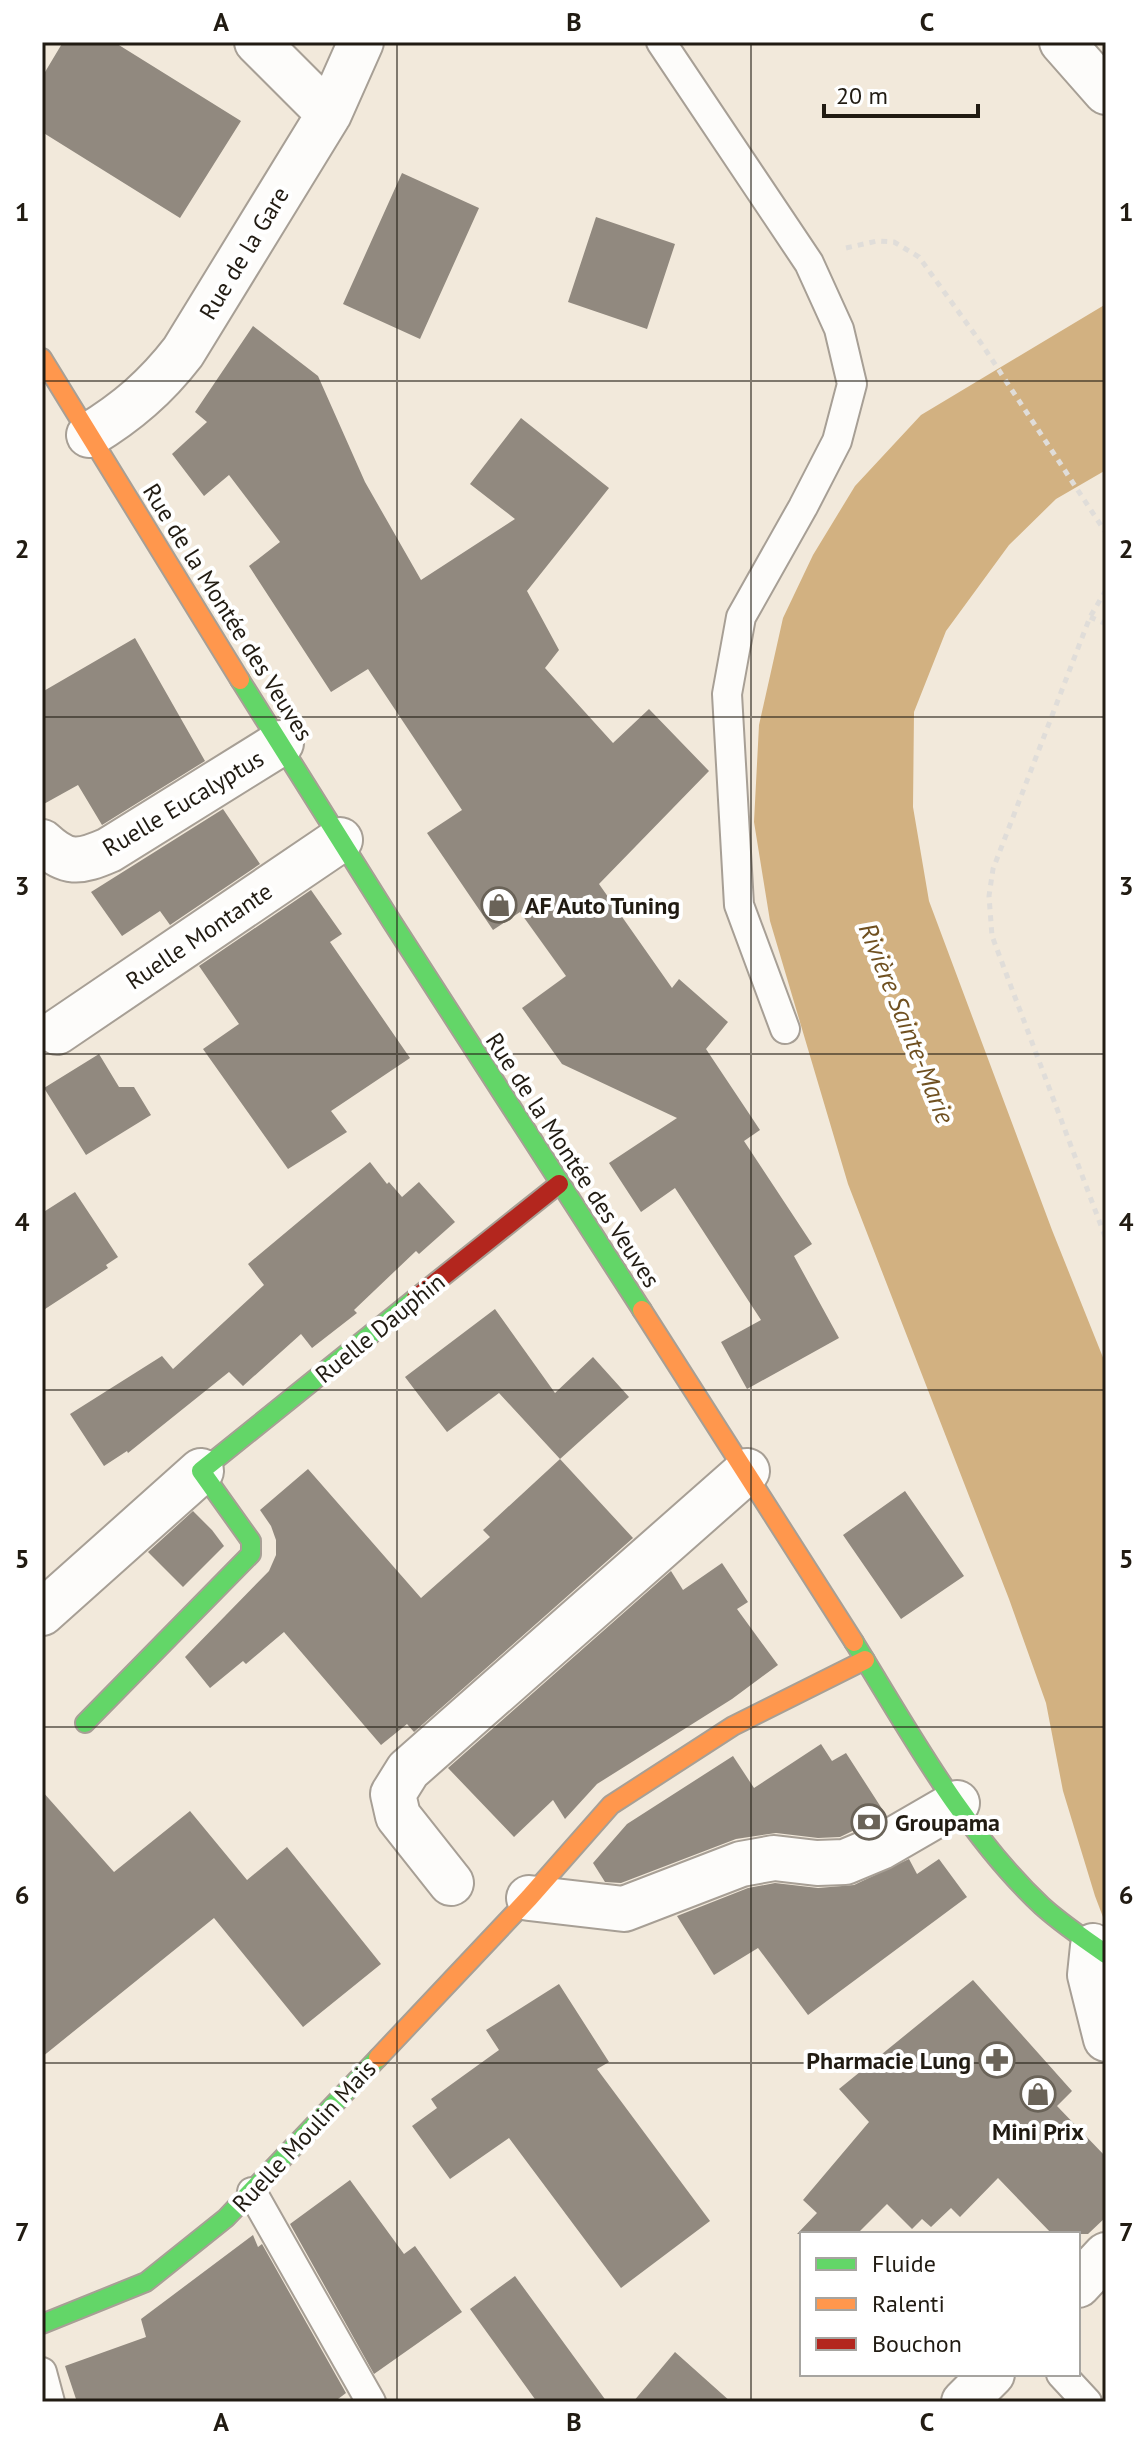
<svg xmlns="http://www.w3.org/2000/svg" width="1148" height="2444" viewBox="0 0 1148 2444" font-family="'PT Sans',sans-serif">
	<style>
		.water { fill: #d2b181 }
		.building { fill: #91897f }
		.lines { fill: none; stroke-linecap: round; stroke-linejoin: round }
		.lane-casing { stroke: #a79f95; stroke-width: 32 }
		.street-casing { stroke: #a79f95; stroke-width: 48 }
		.fast-casing { stroke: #a79f95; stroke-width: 22 }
		.slow-casing { stroke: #a79f95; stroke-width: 22 }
		.jam-casing { stroke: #a79f95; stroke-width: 22 }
		.path { stroke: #e0ddd9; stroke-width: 5; stroke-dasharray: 6 6; stroke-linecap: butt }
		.lane { stroke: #fdfcfa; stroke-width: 28 }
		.street { stroke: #fdfcfa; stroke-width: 44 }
		.fast { stroke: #63d668; stroke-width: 18 }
		.slow { stroke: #ff974d; stroke-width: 18 }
		.jam { stroke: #b3261e; stroke-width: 18 }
		.grid { fill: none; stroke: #211b12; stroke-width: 2; stroke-opacity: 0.55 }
		.labels { text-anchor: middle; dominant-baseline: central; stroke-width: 8; stroke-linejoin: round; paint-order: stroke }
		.street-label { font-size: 24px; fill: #211b12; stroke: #fff }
		.poi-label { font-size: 24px; font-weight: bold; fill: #211b12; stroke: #fff; text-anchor: start }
		.water-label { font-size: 26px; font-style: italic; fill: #6f5021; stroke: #fff }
		.neatline { fill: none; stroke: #211b12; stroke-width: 3 }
		.grid-label { font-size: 26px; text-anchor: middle; font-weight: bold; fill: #211b12 }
	</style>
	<rect width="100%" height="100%" fill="#f2e9db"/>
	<path class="water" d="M 1106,304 L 1106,470 L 1056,499 L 1009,545 L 946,631 L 914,712 L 913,807 L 929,901 L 1052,1230 L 1106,1365 L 1106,1925 L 1095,1896 L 1063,1791 L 1046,1703 L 1009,1599 L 848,1184 L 770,921 L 754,822 L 759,725 L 783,618 L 813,555 L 855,486 L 921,415 Z"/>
	<path class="building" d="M 63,42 L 114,42 L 241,121 L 180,218 L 42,132 L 42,77 Z
		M 402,173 L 479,208 L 420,339 L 343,304 Z
		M 596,217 L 675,244 L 647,329 L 568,302 Z
		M 253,326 L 318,376 L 365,482 L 421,580 L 515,519 L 470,484 L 521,418 L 609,488 L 527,591 L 559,650 L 545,668 L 613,743 L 649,709 L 709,771 L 599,884 L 672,988 L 679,979 L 728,1022 L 706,1049 L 760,1130 L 744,1141 L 812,1244 L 794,1256 L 839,1338 L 747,1389 L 721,1342 L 761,1320 L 675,1188 L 641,1212 L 609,1163 L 677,1118 L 562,1064 L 522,1008 L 566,976 L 520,912 L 493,930 L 427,833 L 462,810 L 368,669 L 331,692 L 249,566 L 280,542 L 229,475 L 204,496 L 172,454 L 207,422 L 195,412 Z
		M 135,638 L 205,761 L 102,825 L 78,785 L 42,805 L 42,692 Z
		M 223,809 L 260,864 L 170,925 L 160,911 L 122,936 L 91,892 Z
		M 311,890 L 342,934 L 330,942 L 410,1058 L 331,1111 L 347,1132 L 288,1169 L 203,1049 L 239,1024 L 199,966 Z
		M 99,1054 L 119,1087 L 134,1087 L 151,1115 L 86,1155 L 44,1088 Z
		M 370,1162 L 387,1184 L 389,1182 L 402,1197 L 419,1182 L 455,1222 L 419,1254 L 416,1251 L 354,1310 L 357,1313 L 312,1348 L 301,1334 L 243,1386 L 229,1372 L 128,1453 L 127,1451 L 104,1466 L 70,1414 L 162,1356 L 173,1369 L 264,1285 L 248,1264 Z
		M 75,1192 L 118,1257 L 106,1265 L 108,1268 L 42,1311 L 42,1213 Z
		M 495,1309 L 555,1393 L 593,1357 L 629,1397 L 560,1459 L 499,1393 L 447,1432 L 405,1377 Z
		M 560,1459 L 633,1538 L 414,1732 L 407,1724 L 381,1745 L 284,1632 L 246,1664 L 243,1661 L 210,1688 L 185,1657 L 269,1571 L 276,1555 L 276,1540 L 271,1526 L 260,1510 L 308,1469 L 421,1598 L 490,1537 L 483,1530 Z
		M 905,1491 L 964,1576 L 901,1619 L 843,1535 Z
		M 193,1511 L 212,1530 L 224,1546 L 183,1587 L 148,1552 Z
		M 722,1563 L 748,1602 L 737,1609 L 778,1665 L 732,1699 L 597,1784 L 565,1819 L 553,1800 L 514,1837 L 448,1768 L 671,1571 L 683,1590 Z
		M 821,1744 L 832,1761 L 846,1753 L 886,1815 L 840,1837 L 818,1838 L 776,1833 L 736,1839 L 621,1883 L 605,1882 L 593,1863 L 627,1824 L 733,1756 L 754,1788 Z
		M 42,1791 L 114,1872 L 190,1811 L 247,1880 L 287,1847 L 381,1964 L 303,2027 L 214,1918 L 42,2057 Z
		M 909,1859 L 917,1874 L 939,1859 L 967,1897 L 808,2015 L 758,1948 L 714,1975 L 677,1916 L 748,1888 L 775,1883 L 818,1888 L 854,1885 Z
		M 973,1980 L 1072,2091 L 1057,2106 L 1106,2157 L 1106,2217 L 1088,2234 L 1052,2234 L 998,2178 L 960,2217 L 951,2208 L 931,2227 L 922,2219 L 912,2229 L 887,2204 L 857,2234 L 797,2234 L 817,2213 L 803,2200 L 869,2122 L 839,2089 Z
		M 559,1984 L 609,2062 L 597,2069 L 710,2221 L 621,2288 L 509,2138 L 450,2179 L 412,2126 L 437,2108 L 431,2099 L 499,2050 L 486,2030 Z
		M 350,2180 L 404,2254 L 415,2246 L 462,2312 L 374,2374 L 290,2224 Z
		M 253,2235 L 258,2247 L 262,2244 L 346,2393 L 334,2402 L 77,2402 L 65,2366 L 146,2337 L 141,2319 Z
		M 515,2276 L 607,2402 L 537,2402 L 470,2309 Z
		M 675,2352 L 731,2402 L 633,2402 Z"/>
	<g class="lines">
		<defs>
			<path id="lane" d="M 661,42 L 809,263 L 839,329 L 852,384 L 837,441 L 803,507 L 741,617 L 727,694 L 739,905 L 785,1029
				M 252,2192 L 371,2402
				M 42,2372 L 50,2402
				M 1061,2374 L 1087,2402"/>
			<path id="street" d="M 257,42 L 329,114
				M 1062,42 L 1106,92
				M 89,435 C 127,412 156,387 183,352 L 329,114 L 361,42
				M 42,842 C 67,865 79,863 109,850 L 281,743
				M 57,1032 L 340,840
				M 42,1613 L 201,1471
				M 451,1883 L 398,1816 L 393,1794 L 408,1770 L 747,1471
				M 529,1898 L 624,1909 L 741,1864 L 774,1858 L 817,1863 L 845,1862 L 881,1847 L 957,1803
				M 1093,1946 L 1090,1975 L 1106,2039
				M 1078,2285 L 1106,2255
				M 964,2402 L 992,2374"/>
			<path id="fast" d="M 240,680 L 392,922 L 642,1310
				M 854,1642 C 909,1731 965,1834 1042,1906 C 1062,1924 1084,1939 1106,1954
				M 85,1723 L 251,1554 L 251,1541 L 201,1471 L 416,1298
				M 42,2324 L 146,2282 L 226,2218 L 378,2058"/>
			<path id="slow" d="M 42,358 L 240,680
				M 642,1310 L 854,1642
				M 378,2058 L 529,1898 L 611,1805 L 733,1726 L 865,1660"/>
			<path id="jam" d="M 416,1298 L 559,1184"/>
		</defs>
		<use href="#lane" class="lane-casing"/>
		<use href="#street" class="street-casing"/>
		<use href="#fast" class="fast-casing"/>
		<use href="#slow" class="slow-casing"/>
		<use href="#jam" class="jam-casing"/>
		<path class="path" d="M 846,248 L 877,241 L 894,242 L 919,257 L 981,343 L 1106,533
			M 1106,590 L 1090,617 L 993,869 L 989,896 L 992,936 L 1106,1239
			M 1090,617 L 1106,624"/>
		<use href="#lane" class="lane"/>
		<use href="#street" class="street"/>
		<use href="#fast" class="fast"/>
		<use href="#slow" class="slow"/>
		<use href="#jam" class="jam"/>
	</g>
	<path class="grid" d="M 397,42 L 397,2402M 751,42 L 751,2402M 42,381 L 1106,381M 42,717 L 1106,717M 42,1054 L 1106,1054M 42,1390 L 1106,1390M 42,1727 L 1106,1727M 42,2063 L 1106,2063"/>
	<defs>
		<symbol id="shop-ring" viewBox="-11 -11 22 22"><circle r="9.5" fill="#fff" stroke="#6a6358" stroke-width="1.5"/><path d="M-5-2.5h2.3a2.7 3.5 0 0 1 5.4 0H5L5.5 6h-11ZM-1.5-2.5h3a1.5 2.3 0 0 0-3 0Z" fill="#6a6358"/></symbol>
		<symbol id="bank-ring" viewBox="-11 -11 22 22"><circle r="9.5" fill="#fff" stroke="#6a6358" stroke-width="1.5"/><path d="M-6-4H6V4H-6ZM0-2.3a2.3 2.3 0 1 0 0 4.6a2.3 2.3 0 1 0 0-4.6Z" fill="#6a6358"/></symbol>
		<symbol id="pharmacy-ring" viewBox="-11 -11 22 22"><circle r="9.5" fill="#fff" stroke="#6a6358" stroke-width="1.5"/><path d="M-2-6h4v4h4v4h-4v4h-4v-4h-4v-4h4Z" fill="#6a6358"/></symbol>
	</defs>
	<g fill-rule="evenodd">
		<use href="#shop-ring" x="479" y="885" width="40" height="40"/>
		<use href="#bank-ring" x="849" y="1802" width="40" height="40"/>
		<use href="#pharmacy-ring" x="977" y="2040" width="40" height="40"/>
		<use href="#shop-ring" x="1018" y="2074" width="40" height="40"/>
	</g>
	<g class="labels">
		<g class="street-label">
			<text transform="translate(244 253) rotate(-59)">Rue de la Gare</text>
			<text transform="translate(228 612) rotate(58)">Rue de la Montée des Veuves</text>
			<text transform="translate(183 803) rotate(-31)">Ruelle Eucalyptus</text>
			<text transform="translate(199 936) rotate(-34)">Ruelle Montante</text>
			<text transform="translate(573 1160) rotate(57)">Rue de la Montée des Veuves</text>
			<text transform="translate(380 1328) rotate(-39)">Ruelle Dauphin</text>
			<text transform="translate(304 2136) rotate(-47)">Ruelle Moulin Mais</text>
		</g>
		<g class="poi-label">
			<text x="525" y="905">AF Auto Tuning</text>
			<text x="895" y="1822">Groupama</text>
			<text x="971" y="2060" text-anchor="end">Pharmacie Lung</text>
			<text x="1038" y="2131" text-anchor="middle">Mini Prix</text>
		</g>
		<g class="water-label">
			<text transform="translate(907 1023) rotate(68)">Rivière Sainte-Marie</text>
		</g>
	</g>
	<rect width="1148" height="2444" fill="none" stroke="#ffffff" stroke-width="88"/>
	<rect x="800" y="2232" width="280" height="144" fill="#ffffff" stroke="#a6a4a0" stroke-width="2"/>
	<rect x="816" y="2258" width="40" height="12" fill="#63d668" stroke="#a6a4a0" stroke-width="2"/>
	<text x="872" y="2272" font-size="24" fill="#211b12">Fluide</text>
	<rect x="816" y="2298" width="40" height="12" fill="#ff974d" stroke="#a6a4a0" stroke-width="2"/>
	<text x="872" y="2312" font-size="24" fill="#211b12">Ralenti</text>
	<rect x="816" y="2338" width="40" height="12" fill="#b3261e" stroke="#a6a4a0" stroke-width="2"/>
	<text x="872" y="2352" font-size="24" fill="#211b12">Bouchon</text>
	<path d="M824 104v12h154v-12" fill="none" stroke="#211b12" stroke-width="4"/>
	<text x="836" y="104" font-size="24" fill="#211b12" stroke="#ffffff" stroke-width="6" paint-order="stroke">20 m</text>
	<rect x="44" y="44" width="1060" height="2356" class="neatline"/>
	<g class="grid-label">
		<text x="221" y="31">A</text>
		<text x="574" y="31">B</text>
		<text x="927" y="31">C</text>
		<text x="22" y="221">1</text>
		<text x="1126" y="221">1</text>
		<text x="22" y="558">2</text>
		<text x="1126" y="558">2</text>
		<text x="22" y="895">3</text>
		<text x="1126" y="895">3</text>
		<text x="22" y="1231">4</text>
		<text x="1126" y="1231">4</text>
		<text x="22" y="1568">5</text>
		<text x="1126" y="1568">5</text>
		<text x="22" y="1904">6</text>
		<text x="1126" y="1904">6</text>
		<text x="22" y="2241">7</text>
		<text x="1126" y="2241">7</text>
		<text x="221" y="2431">A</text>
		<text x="574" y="2431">B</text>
		<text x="927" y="2431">C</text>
	</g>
</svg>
